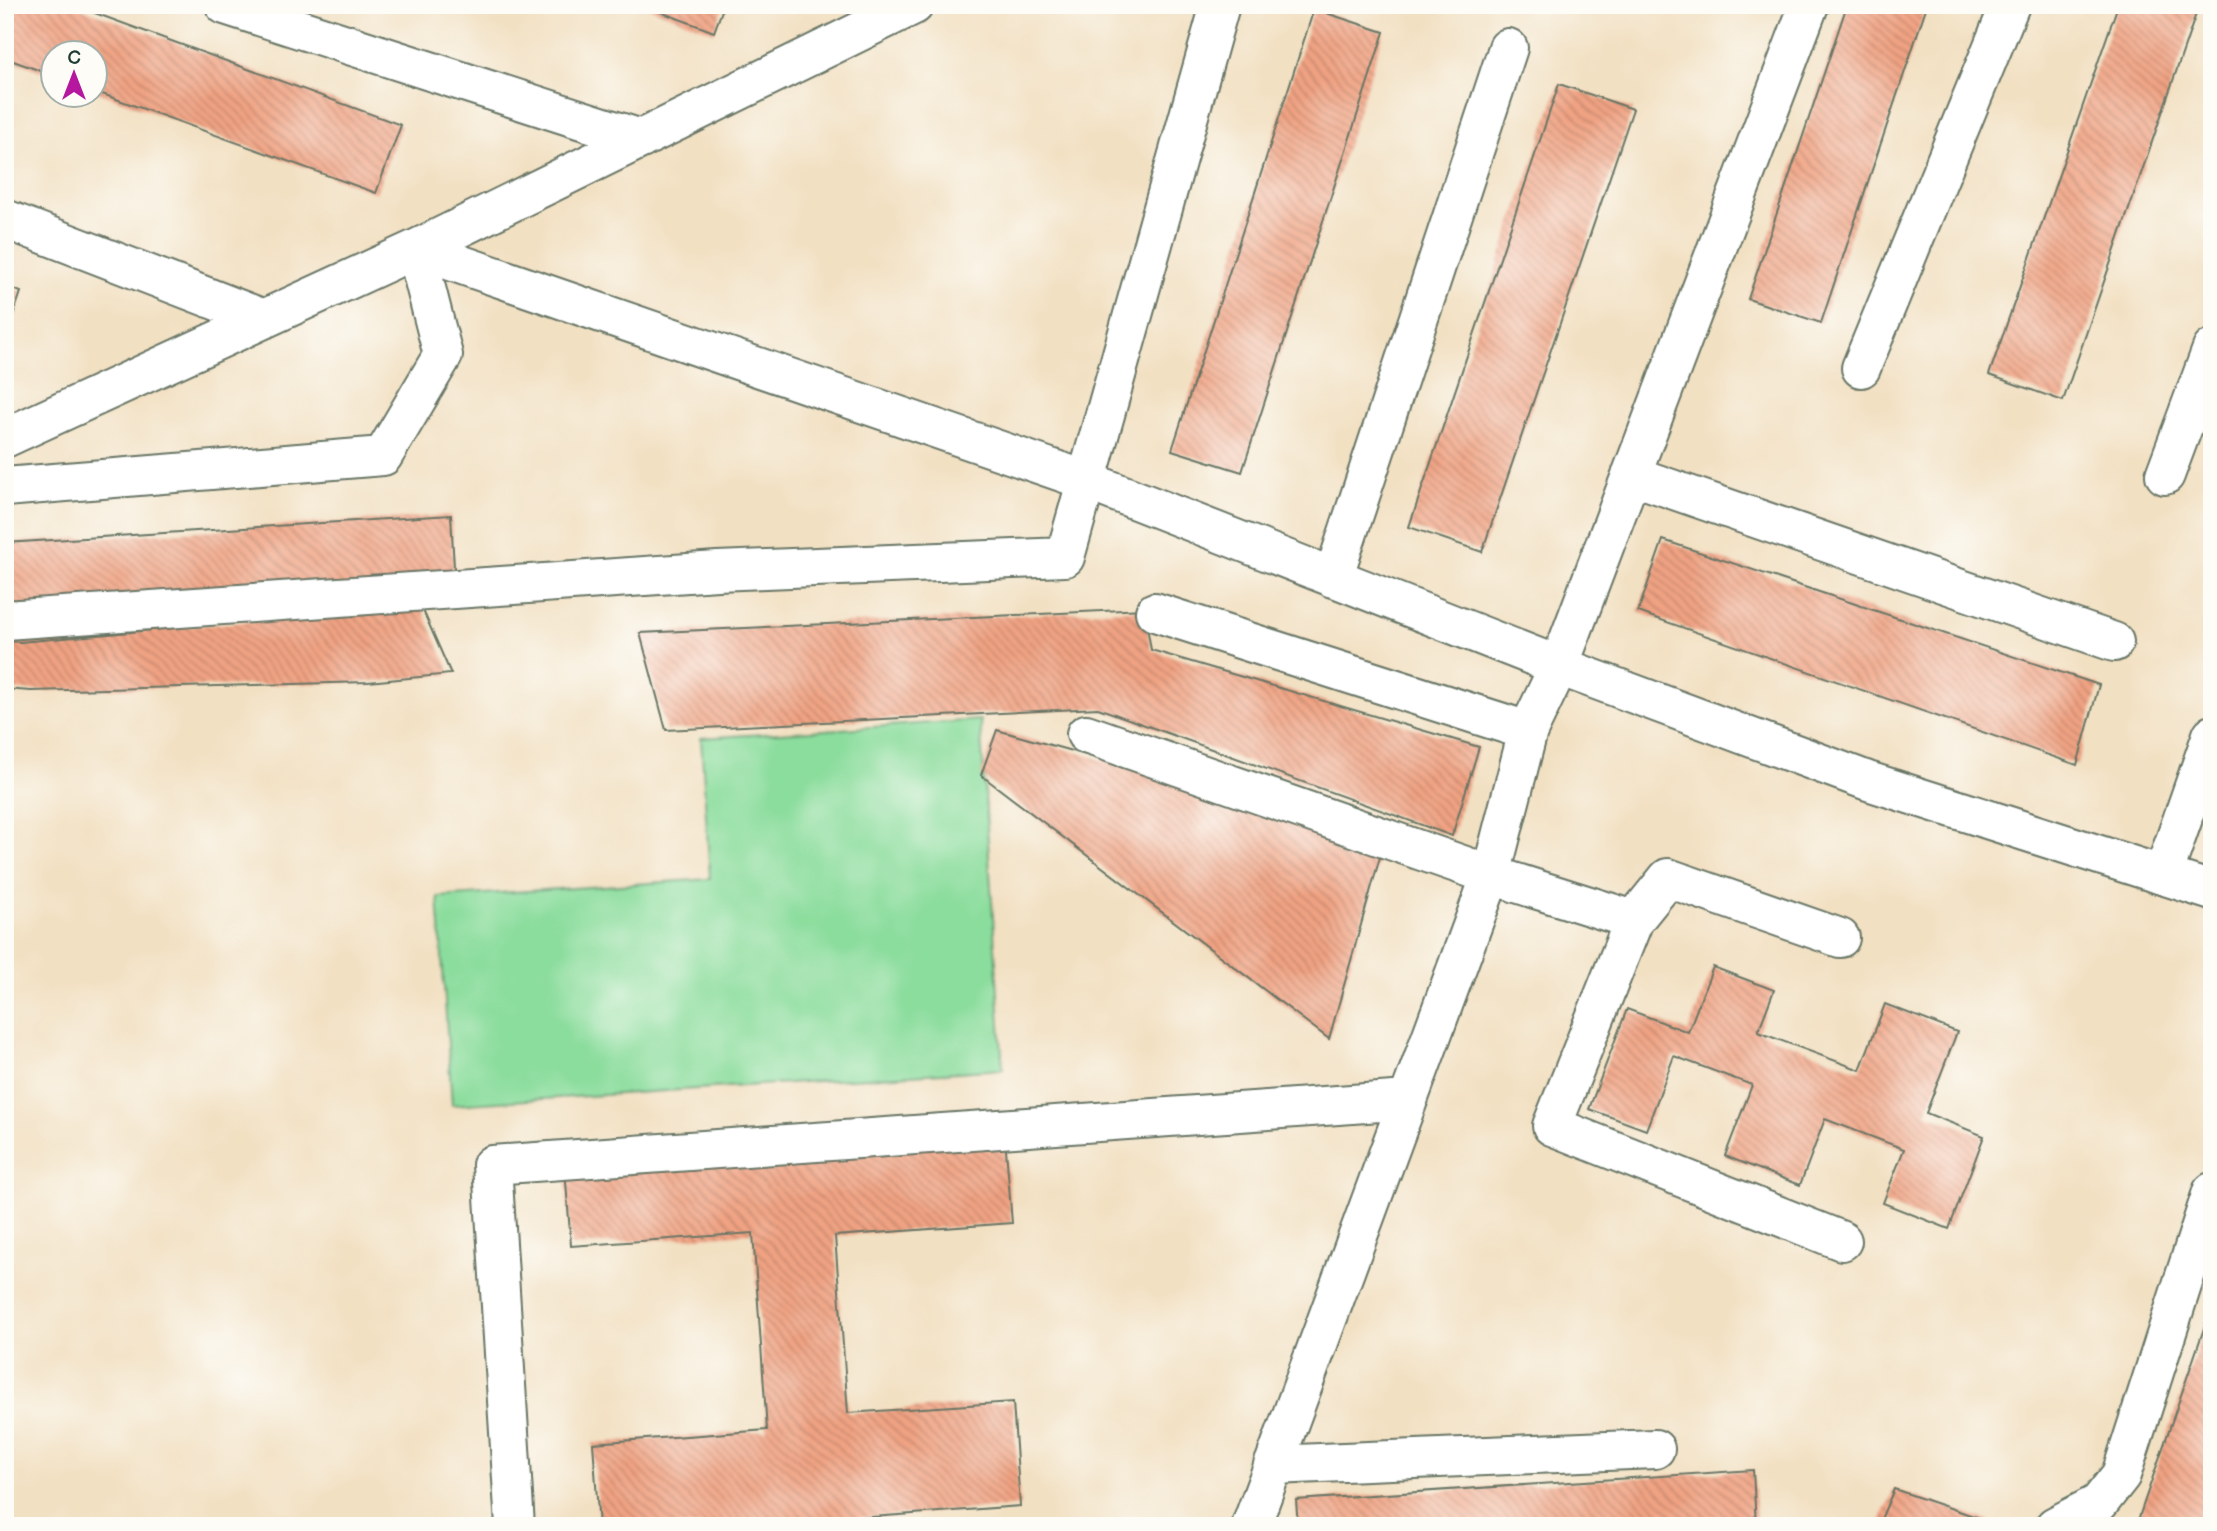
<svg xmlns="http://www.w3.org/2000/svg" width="2217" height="1531" viewBox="0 0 2217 1531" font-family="'Balsamiq Sans',sans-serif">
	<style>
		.grass { fill: #8bdd9d; stroke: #558d68; stroke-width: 2 }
		.building { fill: url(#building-back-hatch) }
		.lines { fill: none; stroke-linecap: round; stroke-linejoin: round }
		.minor-casing { stroke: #697666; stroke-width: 42 }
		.minor { stroke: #fff; stroke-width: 38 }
	</style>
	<defs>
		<pattern id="building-back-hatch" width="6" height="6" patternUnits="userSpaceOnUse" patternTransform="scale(1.75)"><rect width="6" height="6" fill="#f1a383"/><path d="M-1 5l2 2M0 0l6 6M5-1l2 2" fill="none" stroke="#c3866c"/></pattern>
	</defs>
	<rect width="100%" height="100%" fill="#fdfcf7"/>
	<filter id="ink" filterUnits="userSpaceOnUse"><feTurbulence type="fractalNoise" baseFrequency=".0143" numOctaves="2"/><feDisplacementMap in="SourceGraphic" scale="14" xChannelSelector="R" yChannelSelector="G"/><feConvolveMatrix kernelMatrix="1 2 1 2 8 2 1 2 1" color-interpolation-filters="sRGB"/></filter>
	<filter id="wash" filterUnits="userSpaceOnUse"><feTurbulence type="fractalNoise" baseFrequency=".00686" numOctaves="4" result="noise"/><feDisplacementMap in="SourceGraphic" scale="28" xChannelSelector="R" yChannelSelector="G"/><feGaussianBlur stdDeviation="1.57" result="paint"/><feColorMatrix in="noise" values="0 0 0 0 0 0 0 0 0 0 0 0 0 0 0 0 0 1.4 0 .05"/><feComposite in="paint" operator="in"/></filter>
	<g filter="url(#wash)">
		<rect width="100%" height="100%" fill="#f2e0c2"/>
		<path class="grass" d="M 980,720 L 1003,1069 L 452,1105 L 438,897 L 710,879 L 701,738 Z"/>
		<g id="blocks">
			<path class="building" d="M 5,5 L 73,5 L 401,125 L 376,193 L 94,91 L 94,52 L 52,52 L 52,75 L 5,58 Z
				M 642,5 L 724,5 L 714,32 Z
				M 1847,5 L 1927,5 L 1821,323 L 1748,299 Z
				M 2118,5 L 2199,5 L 2063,401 L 1989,375 Z
				M 1314,9 L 1384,32 L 1242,472 L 1172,450 Z
				M 1559,84 L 1633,109 L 1482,552 L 1409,527 Z
				M 5,286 L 21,292 L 6,336 L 5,336 Z
				M 451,515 L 455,585 L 5,614 L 5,543 Z
				M 1663,540 L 2099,685 L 2077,765 L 1638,612 Z
				M 421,606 L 451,674 L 368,682 L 31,691 L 5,689 L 5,641 L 20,642 Z
				M 1144,609 L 1151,650 L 1479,747 L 1452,836 L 1098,708 L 666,730 L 640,633 Z
				M 997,730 L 1385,839 L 1329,1039 L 981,775 Z
				M 1713,967 L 1774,990 L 1758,1032 L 1860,1070 L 1885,1004 L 1957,1032 L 1926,1113 L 1984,1136 L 1949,1229 L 1883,1203 L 1904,1149 L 1825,1119 L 1800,1185 L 1725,1156 L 1752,1085 L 1674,1056 L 1646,1130 L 1589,1109 L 1627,1009 L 1688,1032 Z
				M 1005,1137 L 1012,1223 L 835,1236 L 848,1413 L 1013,1402 L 1020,1506 L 750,1526 L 599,1526 L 593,1443 L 767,1430 L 753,1233 L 571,1246 L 565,1169 Z
				M 2211,1308 L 2212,1526 L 2136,1526 Z
				M 1753,1470 L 1756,1526 L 1298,1526 L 1296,1500 Z
				M 1894,1489 L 2000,1525 L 2000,1526 L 1878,1526 Z"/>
		</g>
	</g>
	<g filter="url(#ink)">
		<use href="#blocks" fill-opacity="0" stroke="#697666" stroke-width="2"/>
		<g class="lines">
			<defs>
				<path id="minor" d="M 225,5 L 641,139
					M 5,219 L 264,319
					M 416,249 L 1085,480 L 1559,666 L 1868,781 L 2212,891
					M 1861,368 L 2010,5
					M 5,438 L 416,249 L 914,5
					M 1631,475 L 2114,642
					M 2165,475 L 2212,349
					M 5,487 L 383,456 L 443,355 L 416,249
					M 1333,578 L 1508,48
					M 1155,612 L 1528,731
					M 5,620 L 717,571 L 1065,557 L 1220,5
					M 1086,734 L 1491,875 L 1634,920 L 1668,878 L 1840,938
					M 2163,875 L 2212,735
					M 1634,920 L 1552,1126 L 1842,1241
					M 1273,1465 L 1655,1449
					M 515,1526 L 492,1165 L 1408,1100
					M 1251,1526 L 1491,875 L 1528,731 L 1559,666 L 1809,5
					M 2055,1526 L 2099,1503 L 2121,1475 L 2212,1192"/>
			</defs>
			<use href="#minor" class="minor-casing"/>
			<use href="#minor" class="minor"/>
		</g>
	</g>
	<rect width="2217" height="1531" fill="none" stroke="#fdfcf7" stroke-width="28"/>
	<g transform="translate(74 74)"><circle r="33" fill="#fdfcf7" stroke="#a4b0a9" stroke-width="2"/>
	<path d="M0-5L12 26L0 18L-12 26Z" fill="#b5179e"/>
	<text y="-10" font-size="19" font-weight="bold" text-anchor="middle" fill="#1f3d34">С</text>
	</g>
</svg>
